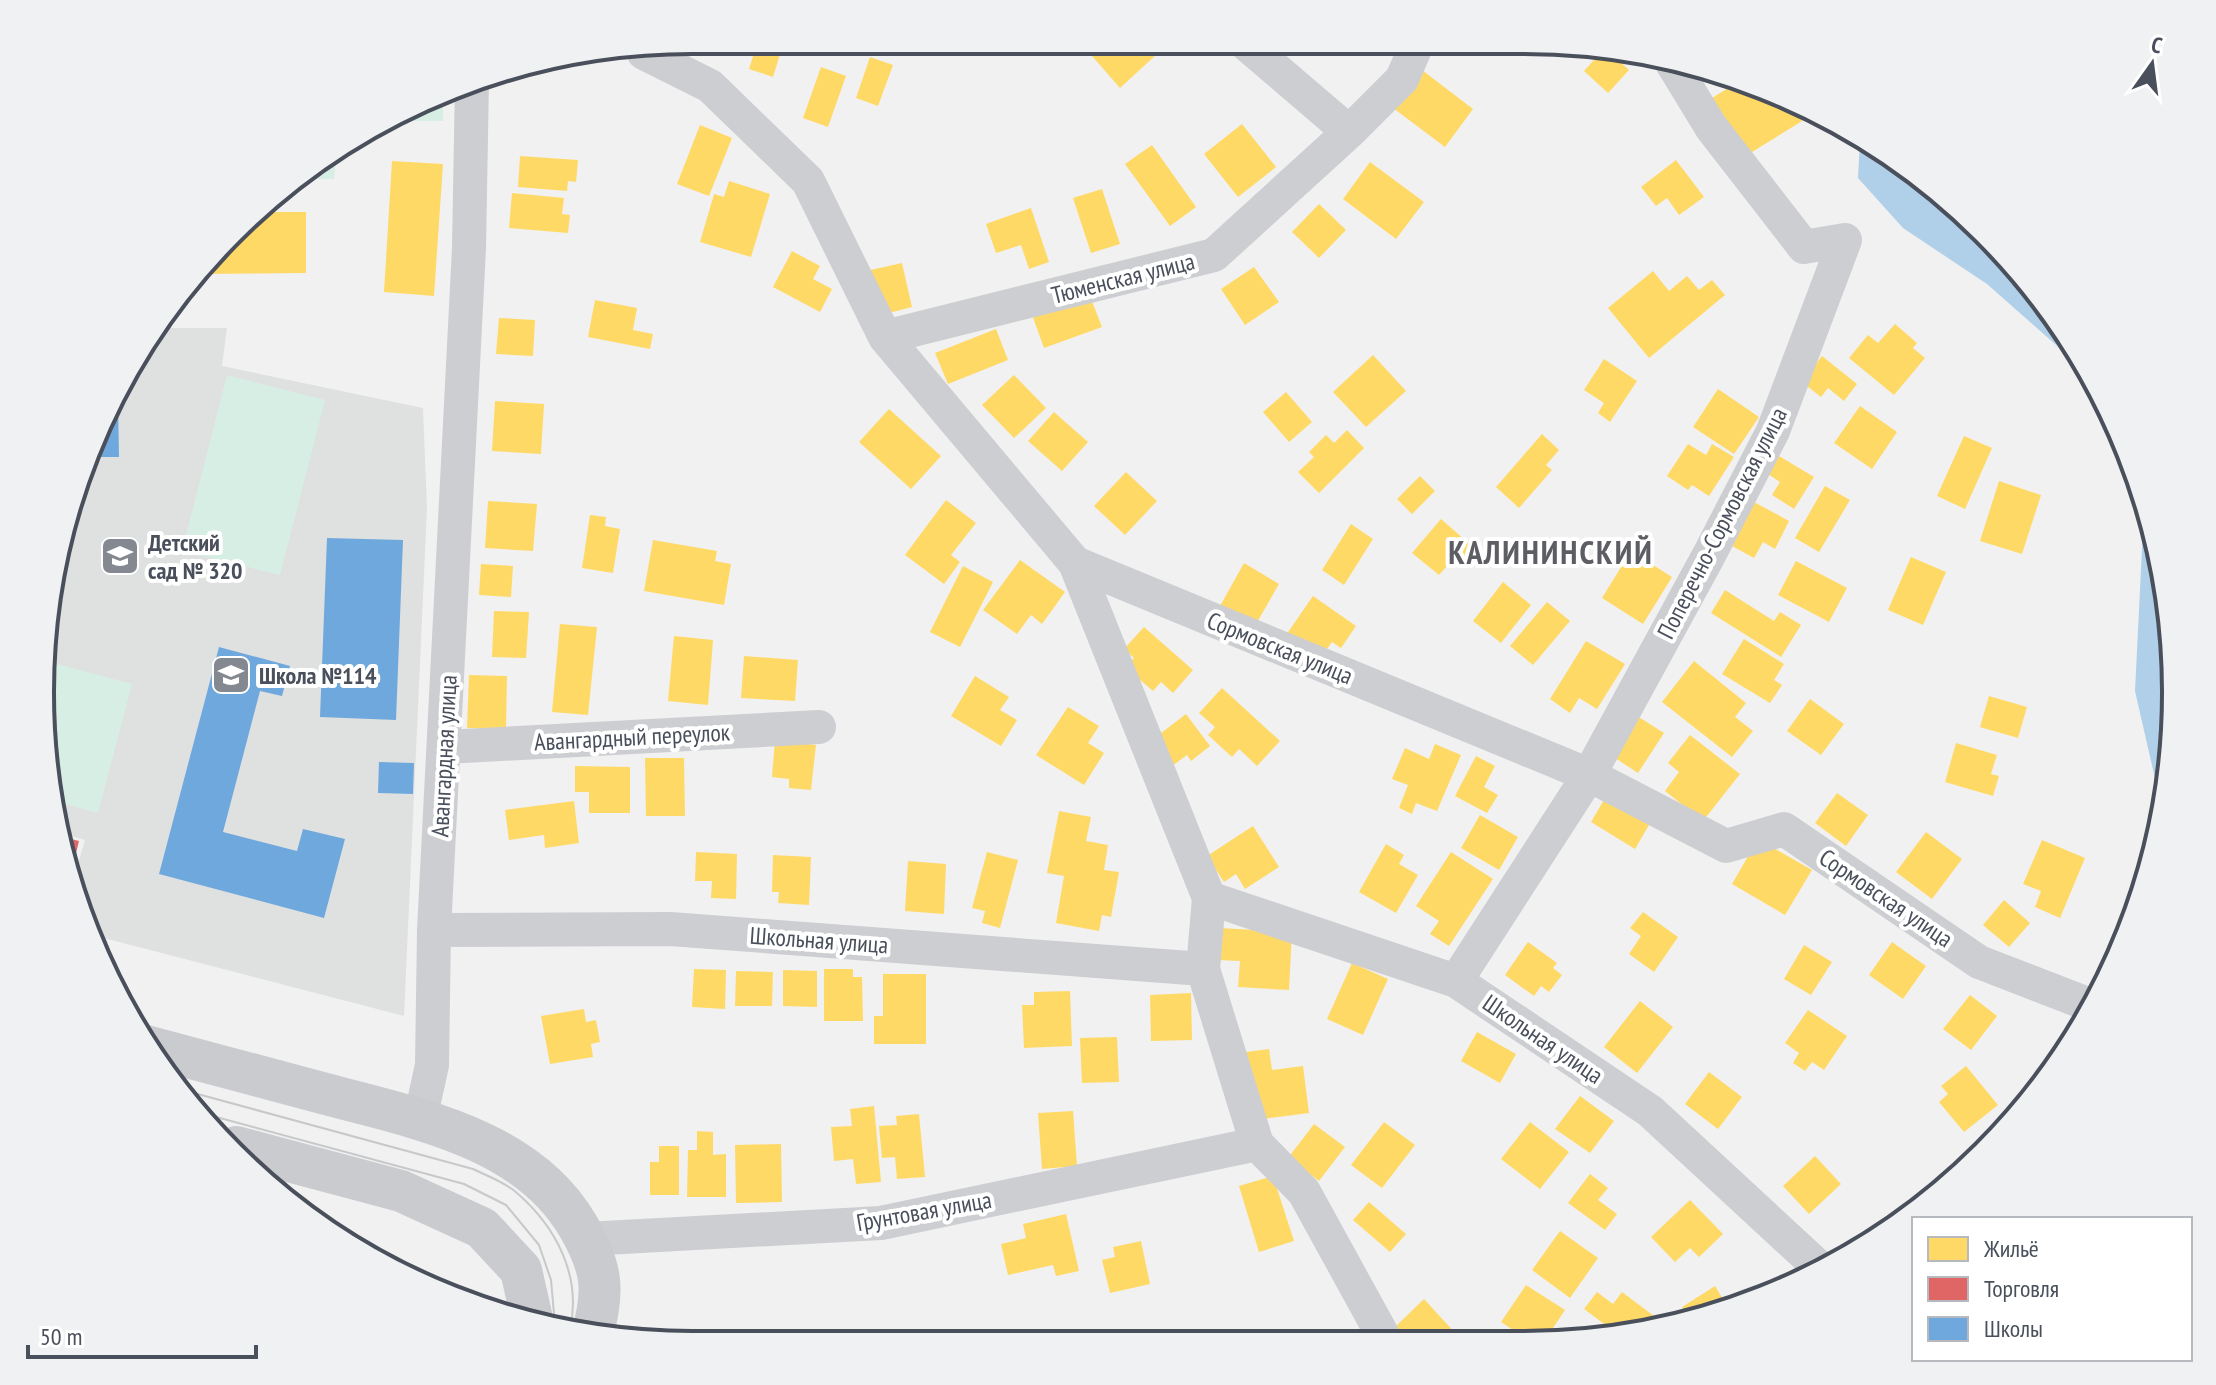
<svg xmlns="http://www.w3.org/2000/svg" width="2216" height="1385" viewBox="0 0 2216 1385" font-family="'PT Sans Narrow',sans-serif">
	<style>
		.education { fill: #dfe0e0 }
		.green { fill: #d7eee5 }
		.water { fill: #b0cfe8 }
		.homes { fill: #ffd966 }
		.shops { fill: #e06666 }
		.schools { fill: #6fa8dc }
		.lines { fill: none; stroke-linecap: round; stroke-linejoin: round }
		.minor { stroke: #cdced1; stroke-width: 34 }
		.major { stroke: #c9cbce; stroke-width: 42 }
		.tram { stroke: #c7c8ca; stroke-width: 2 }
		.labels { text-anchor: middle; dominant-baseline: central; stroke-width: 8; stroke-linejoin: round; paint-order: stroke }
		.street-label { font-size: 24px; fill: #494f5b; stroke: #fff }
		.poi-label { font-size: 24px; font-weight: bold; fill: #494f5b; stroke: #fff; text-anchor: start }
		.district-label { font-size: 32px; font-weight: bold; letter-spacing: 2px; fill: #5d5e64; stroke: #fff }
		.rim { fill: none; stroke: #494f5b; stroke-width: 4 }
	</style>
	<rect width="100%" height="100%" fill="#f1f1f1"/>
	<path class="education" d="M 157,328 L 227,328 L 222,366 L 423,408 L 427,508 L 404,1016 L 96,936 L 72,884 L 85,840 L 58,832 L 40,692 L 75,482 Z"/>
	<path class="green" d="M 443,94 L 443,121 L 388,121 Z
		M 337,146 L 334,179 L 298,179 L 330,150 Z
		M 227,375 L 325,400 L 280,575 L 182,551 Z
		M 53,663 L 132,684 L 98,813 L 54,801 L 42,705 Z"/>
	<path class="water" d="M 1860,140 L 1921,175 L 2014,263 L 2089,367 L 2142,483 L 2170,608 L 2175,736 L 2162,809 L 2135,691 L 2143,529 L 2115,429 L 2063,351 L 1987,284 L 1903,228 L 1858,178 Z"/>
	<path class="homes" d="M 758,40 L 784,41 L 773,77 L 749,69 Z
		M 1106,42 L 1146,43 L 1157,54 L 1120,88 L 1092,56 Z
		M 1605,48 L 1629,70 L 1608,93 L 1584,71 Z
		M 870,57 L 893,65 L 878,106 L 856,98 Z
		M 821,67 L 846,76 L 828,127 L 803,118 Z
		M 1422,70 L 1473,109 L 1445,147 L 1393,108 Z
		M 1728,78 L 1773,90 L 1787,98 L 1802,121 L 1744,157 L 1709,100 L 1728,88 L 1724,80 Z
		M 1242,124 L 1276,167 L 1238,197 L 1204,154 Z
		M 700,125 L 732,138 L 709,196 L 677,184 Z
		M 1152,145 L 1196,207 L 1170,226 L 1125,164 Z
		M 520,156 L 578,160 L 576,182 L 568,181 L 567,191 L 518,187 Z
		M 1676,160 L 1704,197 L 1679,215 L 1667,198 L 1656,206 L 1641,187 Z
		M 392,161 L 443,164 L 434,296 L 384,292 Z
		M 1370,162 L 1424,202 L 1396,239 L 1343,199 Z
		M 729,181 L 770,194 L 751,257 L 700,242 L 714,194 L 724,197 Z
		M 1102,189 L 1120,244 L 1091,253 L 1073,198 Z
		M 512,193 L 564,198 L 562,214 L 570,215 L 568,233 L 509,228 Z
		M 1319,204 L 1346,230 L 1319,258 L 1292,232 Z
		M 1031,208 L 1049,262 L 1029,269 L 1021,245 L 996,253 L 986,224 Z
		M 264,212 L 306,212 L 306,273 L 198,274 Z
		M 792,251 L 820,266 L 813,279 L 832,289 L 820,312 L 773,287 Z
		M 902,263 L 912,307 L 885,314 L 866,271 Z
		M 1254,267 L 1279,302 L 1245,325 L 1221,289 Z
		M 1653,271 L 1669,291 L 1687,276 L 1699,290 L 1712,280 L 1725,295 L 1649,358 L 1608,308 Z
		M 1088,291 L 1102,327 L 1044,348 L 1031,312 Z
		M 595,300 L 637,308 L 633,330 L 653,334 L 650,349 L 588,337 Z
		M 499,318 L 535,320 L 533,356 L 496,354 Z
		M 1895,324 L 1917,343 L 1913,348 L 1925,358 L 1894,395 L 1849,358 L 1868,335 L 1878,343 Z
		M 996,329 L 1008,360 L 948,384 L 935,353 Z
		M 1373,355 L 1406,391 L 1366,427 L 1333,392 Z
		M 1822,356 L 1857,384 L 1844,401 L 1828,388 L 1821,397 L 1802,382 Z
		M 1604,359 L 1637,381 L 1610,422 L 1598,413 L 1604,403 L 1584,390 Z
		M 1014,375 L 1046,408 L 1014,438 L 982,405 Z
		M 1718,389 L 1759,417 L 1734,454 L 1693,427 Z
		M 1286,392 L 1312,422 L 1289,442 L 1263,412 Z
		M 495,401 L 544,404 L 541,454 L 492,451 Z
		M 1860,406 L 1897,432 L 1872,469 L 1834,443 Z
		M 889,409 L 941,456 L 911,489 L 859,442 Z
		M 1054,412 L 1088,442 L 1062,471 L 1028,441 Z
		M 1347,430 L 1364,448 L 1319,493 L 1298,472 L 1314,457 L 1309,452 L 1326,435 L 1334,443 Z
		M 1542,434 L 1559,450 L 1546,465 L 1552,470 L 1519,508 L 1496,487 Z
		M 1964,436 L 1992,448 L 1965,509 L 1937,496 Z
		M 1688,444 L 1706,455 L 1712,444 L 1734,457 L 1709,496 L 1692,485 L 1688,490 L 1667,476 Z
		M 1779,456 L 1814,477 L 1794,509 L 1772,495 L 1780,482 L 1768,474 Z
		M 1126,472 L 1157,501 L 1125,535 L 1094,506 Z
		M 1420,476 L 1435,491 L 1412,514 L 1397,499 Z
		M 1999,481 L 2041,495 L 2022,554 L 1980,541 Z
		M 1825,486 L 1850,500 L 1819,552 L 1795,538 Z
		M 946,500 L 976,523 L 951,555 L 960,562 L 944,584 L 905,555 Z
		M 488,501 L 537,504 L 533,551 L 485,548 Z
		M 1754,502 L 1789,521 L 1775,549 L 1763,542 L 1754,558 L 1730,545 Z
		M 590,515 L 606,517 L 605,526 L 620,529 L 613,573 L 582,568 Z
		M 1441,519 L 1481,554 L 1469,567 L 1456,556 L 1439,575 L 1412,553 Z
		M 1351,524 L 1373,539 L 1344,585 L 1322,570 Z
		M 653,540 L 717,551 L 715,561 L 731,564 L 724,605 L 644,591 Z
		M 1631,551 L 1672,577 L 1643,624 L 1602,598 Z
		M 1911,557 L 1946,572 L 1923,625 L 1888,610 Z
		M 1020,560 L 1065,592 L 1042,624 L 1031,615 L 1017,634 L 983,610 Z
		M 1796,561 L 1847,588 L 1829,622 L 1778,595 Z
		M 1244,563 L 1279,584 L 1255,626 L 1220,606 Z
		M 481,564 L 513,566 L 511,597 L 479,595 Z
		M 963,566 L 993,582 L 960,647 L 930,632 Z
		M 1503,582 L 1531,605 L 1501,643 L 1473,621 Z
		M 1725,590 L 1774,621 L 1780,612 L 1801,625 L 1781,657 L 1711,613 Z
		M 1313,596 L 1356,626 L 1341,648 L 1332,642 L 1320,659 L 1286,635 Z
		M 1547,602 L 1570,621 L 1533,665 L 1510,646 Z
		M 494,611 L 529,612 L 526,658 L 492,657 Z
		M 560,624 L 597,627 L 588,715 L 552,712 Z
		M 1144,627 L 1193,670 L 1173,693 L 1161,682 L 1153,691 L 1125,667 L 1134,658 L 1124,649 Z
		M 674,636 L 713,640 L 708,705 L 668,701 Z
		M 1744,639 L 1784,664 L 1774,680 L 1782,685 L 1770,703 L 1722,674 Z
		M 1586,641 L 1625,664 L 1597,709 L 1579,698 L 1570,713 L 1550,699 Z
		M 744,656 L 798,660 L 795,701 L 741,698 Z
		M 1694,661 L 1746,703 L 1735,717 L 1753,731 L 1732,757 L 1662,702 Z
		M 469,675 L 507,676 L 506,729 L 467,728 Z
		M 975,676 L 1009,697 L 1000,710 L 1017,720 L 1001,746 L 951,716 Z
		M 1222,688 L 1280,741 L 1257,766 L 1239,749 L 1232,757 L 1208,735 L 1215,727 L 1199,713 Z
		M 1989,696 L 2027,707 L 2018,738 L 1980,727 Z
		M 1810,699 L 1844,724 L 1821,755 L 1787,731 Z
		M 1068,707 L 1099,726 L 1088,743 L 1104,753 L 1084,785 L 1036,755 Z
		M 1186,714 L 1210,746 L 1191,761 L 1187,755 L 1168,769 L 1148,743 Z
		M 1634,714 L 1664,733 L 1638,773 L 1609,754 Z
		M 1690,735 L 1740,774 L 1703,821 L 1665,791 L 1679,772 L 1668,763 Z
		M 775,740 L 816,745 L 811,790 L 789,788 L 789,779 L 772,777 Z
		M 1956,743 L 1997,755 L 1991,774 L 1999,776 L 1993,796 L 1945,782 Z
		M 1435,744 L 1461,755 L 1437,811 L 1416,803 L 1412,814 L 1399,808 L 1408,785 L 1392,779 L 1405,748 L 1429,759 Z
		M 1476,756 L 1495,766 L 1484,787 L 1498,795 L 1487,813 L 1455,796 Z
		M 645,758 L 684,758 L 685,816 L 646,816 Z
		M 575,766 L 630,767 L 630,813 L 589,813 L 589,792 L 575,792 Z
		M 1837,793 L 1868,815 L 1846,846 L 1815,823 Z
		M 1605,798 L 1649,825 L 1635,849 L 1591,822 Z
		M 574,801 L 579,843 L 545,848 L 544,835 L 509,840 L 505,810 Z
		M 1059,811 L 1091,817 L 1086,841 L 1108,845 L 1104,870 L 1119,872 L 1111,917 L 1102,915 L 1099,931 L 1056,923 L 1064,876 L 1047,873 Z
		M 1480,815 L 1518,837 L 1499,870 L 1461,848 Z
		M 1253,826 L 1279,867 L 1245,889 L 1236,874 L 1224,882 L 1207,856 Z
		M 1926,832 L 1962,859 L 1932,899 L 1896,872 Z
		M 1758,839 L 1812,870 L 1785,915 L 1732,884 Z
		M 2042,840 L 2085,858 L 2060,918 L 2035,907 L 2041,891 L 2023,884 Z
		M 1386,844 L 1404,855 L 1399,864 L 1418,875 L 1396,913 L 1359,892 Z
		M 696,852 L 737,854 L 736,899 L 711,898 L 712,881 L 695,881 Z
		M 987,852 L 1018,860 L 1000,928 L 982,923 L 985,911 L 972,908 Z
		M 1451,852 L 1493,879 L 1449,946 L 1430,934 L 1439,921 L 1416,906 Z
		M 773,855 L 811,857 L 809,905 L 778,903 L 779,892 L 772,892 Z
		M 908,861 L 946,864 L 944,914 L 905,911 Z
		M 2004,900 L 2030,923 L 2009,947 L 1983,925 Z
		M 1643,912 L 1678,937 L 1654,972 L 1629,954 L 1641,936 L 1630,928 Z
		M 1220,928 L 1292,932 L 1289,990 L 1238,987 L 1240,961 L 1218,960 Z
		M 1528,942 L 1557,963 L 1553,968 L 1562,975 L 1549,992 L 1541,986 L 1534,996 L 1505,975 Z
		M 1892,942 L 1926,966 L 1903,999 L 1869,975 Z
		M 1804,945 L 1832,962 L 1811,995 L 1784,979 Z
		M 1352,963 L 1388,979 L 1363,1035 L 1327,1019 Z
		M 694,969 L 726,970 L 725,1009 L 692,1007 Z
		M 824,969 L 853,969 L 853,977 L 862,977 L 863,1021 L 824,1021 Z
		M 783,970 L 817,971 L 817,1007 L 783,1006 Z
		M 736,971 L 773,972 L 772,1006 L 735,1006 Z
		M 883,974 L 926,974 L 926,1044 L 874,1044 L 874,1016 L 883,1016 Z
		M 1070,991 L 1072,1046 L 1024,1048 L 1022,1005 L 1034,1005 L 1034,992 Z
		M 1191,993 L 1192,1040 L 1151,1041 L 1150,995 Z
		M 1970,995 L 1997,1016 L 1971,1050 L 1943,1029 Z
		M 1640,1001 L 1673,1027 L 1637,1073 L 1604,1047 Z
		M 584,1009 L 586,1022 L 596,1020 L 600,1042 L 591,1044 L 593,1057 L 550,1064 L 541,1016 Z
		M 1808,1010 L 1847,1036 L 1824,1070 L 1812,1062 L 1805,1071 L 1793,1063 L 1799,1053 L 1785,1043 Z
		M 1477,1032 L 1516,1054 L 1500,1083 L 1461,1061 Z
		M 1117,1037 L 1119,1082 L 1082,1083 L 1080,1038 Z
		M 1269,1049 L 1272,1070 L 1303,1066 L 1309,1113 L 1255,1120 L 1246,1052 Z
		M 1966,1066 L 1998,1105 L 1964,1132 L 1939,1102 L 1948,1094 L 1941,1086 Z
		M 1709,1072 L 1742,1097 L 1718,1129 L 1685,1104 Z
		M 1580,1096 L 1614,1121 L 1590,1153 L 1555,1129 Z
		M 874,1106 L 881,1182 L 856,1184 L 853,1159 L 834,1161 L 831,1127 L 852,1126 L 850,1109 Z
		M 1073,1111 L 1077,1166 L 1042,1169 L 1038,1113 Z
		M 919,1114 L 925,1177 L 897,1179 L 895,1157 L 882,1158 L 879,1126 L 897,1125 L 896,1116 Z
		M 1384,1122 L 1415,1145 L 1382,1188 L 1351,1165 Z
		M 1530,1122 L 1569,1152 L 1540,1189 L 1501,1159 Z
		M 1314,1124 L 1345,1147 L 1319,1181 L 1288,1158 Z
		M 697,1131 L 713,1132 L 713,1155 L 726,1154 L 726,1197 L 687,1197 L 688,1150 L 697,1150 Z
		M 781,1144 L 782,1202 L 736,1203 L 735,1145 Z
		M 659,1146 L 679,1146 L 679,1195 L 650,1195 L 650,1162 L 659,1162 Z
		M 1815,1156 L 1841,1184 L 1809,1214 L 1783,1186 Z
		M 1590,1174 L 1608,1188 L 1598,1200 L 1617,1214 L 1605,1230 L 1568,1203 Z
		M 1273,1176 L 1294,1241 L 1259,1252 L 1239,1186 Z
		M 1690,1200 L 1723,1234 L 1699,1257 L 1690,1248 L 1675,1262 L 1651,1237 Z
		M 1369,1202 L 1406,1234 L 1390,1252 L 1353,1220 Z
		M 1066,1214 L 1079,1271 L 1056,1276 L 1053,1265 L 1008,1275 L 1001,1244 L 1026,1238 L 1023,1224 Z
		M 1560,1231 L 1598,1258 L 1570,1298 L 1532,1270 Z
		M 1141,1241 L 1150,1284 L 1110,1293 L 1102,1260 L 1115,1257 L 1113,1247 Z
		M 1526,1285 L 1565,1310 L 1543,1343 L 1533,1343 L 1501,1322 Z
		M 1715,1286 L 1729,1309 L 1692,1323 L 1682,1307 Z
		M 1597,1292 L 1613,1304 L 1622,1292 L 1662,1322 L 1657,1329 L 1619,1335 L 1584,1309 Z
		M 1424,1299 L 1457,1335 L 1449,1343 L 1410,1343 L 1395,1327 Z"/>
	<path class="shops" d="M 59,836 L 79,841 L 70,878 L 62,862 Z"/>
	<path class="schools" d="M 118,401 L 119,457 L 88,457 Z
		M 327,538 L 403,540 L 396,720 L 320,717 Z
		M 219,647 L 290,666 L 282,696 L 260,691 L 223,832 L 297,851 L 303,829 L 345,839 L 324,918 L 159,874 Z
		M 379,762 L 414,763 L 413,794 L 378,793 Z"/>
	<g class="lines">
		<path class="minor" d="M 1245,43 L 1349,132
			M 644,48 L 644,53 L 710,86 L 808,181 L 885,337 L 1075,563 L 1589,775 L 1726,846 L 1784,829 L 1979,962 L 2093,1006
			M 885,337 L 1214,255 L 1349,132 L 1402,79 L 1417,44
			M 1075,563 L 1209,898 L 1203,969 L 1257,1144 L 1304,1192 L 1387,1343
			M 445,747 L 819,727
			M 1209,898 L 1456,981 L 1650,1111 L 1823,1271
			M 434,930 L 670,929 L 1203,969
			M 1456,981 L 1589,775 L 1709,555 L 1773,431 L 1845,240 L 1804,247 L 1711,127 L 1672,63
			M 420,1120 L 432,1065 L 434,930 L 469,248 L 472,80
			M 586,1239 L 881,1223 L 1257,1144"/>
		<path class="major" d="M 146,1046 C 204,1062 263,1077 322,1093 C 414,1118 526,1137 578,1226 C 602,1267 605,1290 592,1335
			M 236,1147 L 401,1191 L 482,1228 L 521,1270 L 532,1319"/>
		<path class="tram" d="M 183,1090 L 473,1169 C 487,1176 505,1182 517,1193 C 556,1227 582,1276 570,1329
			M 205,1114 L 464,1184 L 506,1205 L 539,1245 L 551,1280 L 555,1325"/>
	</g>
	<defs>
		<symbol id="school-square" viewBox="-11 -11 22 22"><rect x="-9" y="-9" width="18" height="18" rx="4" fill="#848890" stroke="#fff"/><path d="M0-5L7-2L0 1L-7-2ZM-4 1L0 2.5L4 1V4Q0 6-4 4Z" fill="#fff"/></symbol>
	</defs>
	<g fill-rule="evenodd">
		<use href="#school-square" x="98" y="534" width="44" height="44"/>
		<use href="#school-square" x="209" y="653" width="44" height="44"/>
	</g>
	<g class="labels">
		<g class="street-label">
			<text transform="translate(1123 278) rotate(-14)">Тюменская улица</text>
			<text transform="translate(1722 523) rotate(-63)">Поперечно-Сормовская улица</text>
			<text transform="translate(1280 648) rotate(22)">Сормовская улица</text>
			<text transform="translate(632 737) rotate(-3)">Авангардный переулок</text>
			<text transform="translate(444 756) rotate(-87)">Авангардная улица</text>
			<text transform="translate(1886 898) rotate(34)">Сормовская улица</text>
			<text transform="translate(819 940) rotate(4)">Школьная улица</text>
			<text transform="translate(1543 1039) rotate(34)">Школьная улица</text>
			<text transform="translate(924 1211) rotate(-10)">Грунтовая улица</text>
		</g>
		<g class="poi-label">
			<text x="148" y="542">Детский<tspan x="148" dy="28">сад № 320</tspan></text>
			<text x="259" y="675">Школа №114</text>
		</g>
		<g class="district-label">
			<text x="1551" y="552">КАЛИНИНСКИЙ</text>
		</g>
	</g>
	<path d="M0 0H2216V1385H0ZM692 54H1524A638 638 0 0 1 2162 692V693A638 638 0 0 1 1524 1331H692A638 638 0 0 1 54 693V692A638 638 0 0 1 692 54Z" fill="#f0f1f2" fill-rule="evenodd"/>
	<path class="rim" d="M692 54H1524A638 638 0 0 1 2162 692V693A638 638 0 0 1 1524 1331H692A638 638 0 0 1 54 693V692A638 638 0 0 1 692 54Z"/>
	<rect x="1912" y="1217" width="280" height="144" fill="#ffffff" stroke="#b6b9bd" stroke-width="2"/>
	<rect x="1928" y="1237" width="40" height="24" fill="#ffd966" stroke="#b6b9bd" stroke-width="2"/>
	<text x="1984" y="1257" font-size="24" fill="#494f5b">Жильё</text>
	<rect x="1928" y="1277" width="40" height="24" fill="#e06666" stroke="#b6b9bd" stroke-width="2"/>
	<text x="1984" y="1297" font-size="24" fill="#494f5b">Торговля</text>
	<rect x="1928" y="1317" width="40" height="24" fill="#6fa8dc" stroke="#b6b9bd" stroke-width="2"/>
	<text x="1984" y="1337" font-size="24" fill="#494f5b">Школы</text>
	<g transform="translate(2152 64) rotate(14)" stroke="#ffffff" stroke-width="6" paint-order="stroke">
	<path d="M0-6L14 30L0 20L-14 30Z" fill="#494f5b"/>
	<text y="-12" font-size="22" font-weight="bold" text-anchor="middle" fill="#494f5b">С</text>
	</g>
	<path d="M28 1345v12h228v-12" fill="none" stroke="#494f5b" stroke-width="4"/>
	<text x="40" y="1345" font-size="24" fill="#494f5b" stroke="#ffffff" stroke-width="6" paint-order="stroke">50 m</text>
</svg>
